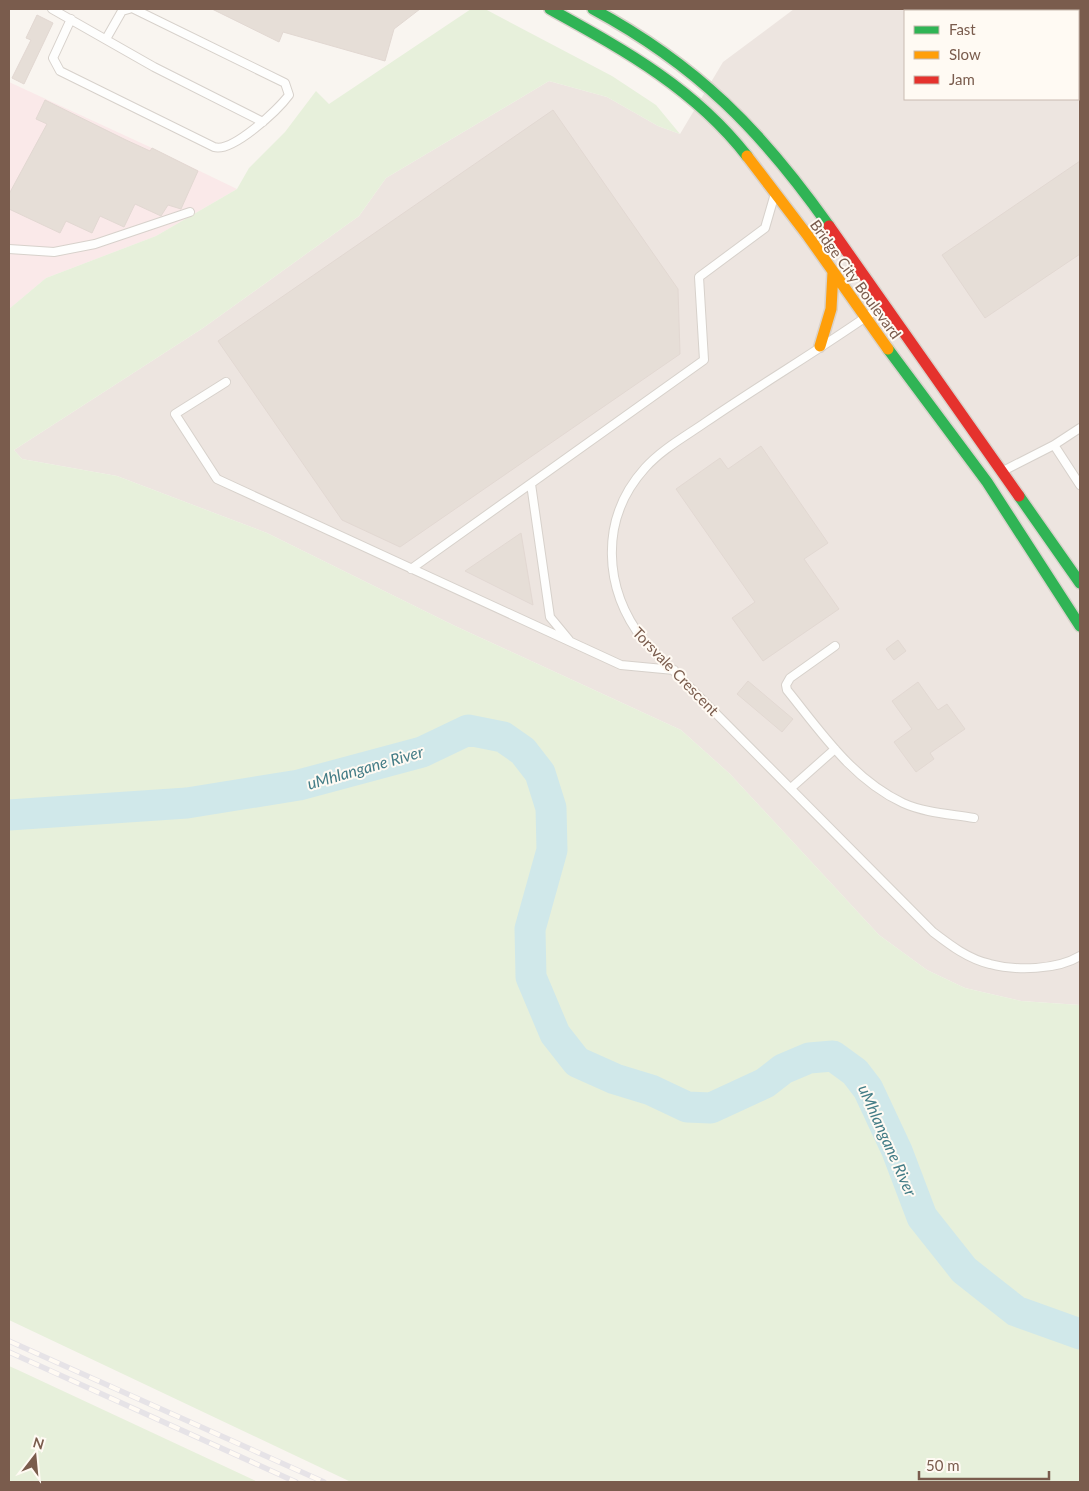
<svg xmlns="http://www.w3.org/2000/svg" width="1089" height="1491" viewBox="0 0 1089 1491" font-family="Lato,sans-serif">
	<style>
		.industrial { fill: #ede5e0 }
		.medical { fill: #fae9e9 }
		.green { fill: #e7f0db }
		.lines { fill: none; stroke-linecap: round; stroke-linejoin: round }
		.river { stroke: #d0e8ea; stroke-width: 31 }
		.building { fill: #e6ded7; stroke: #e2d8d2 }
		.lane-casing { stroke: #d7d1cb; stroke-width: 10 }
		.fast-casing { stroke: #d9d2cb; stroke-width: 14 }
		.slow-casing { stroke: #d9d2cb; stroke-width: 14 }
		.jam-casing { stroke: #d9d2cb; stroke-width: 14 }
		.lane { stroke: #fefefd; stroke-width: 8 }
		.fast { stroke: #30b455; stroke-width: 11 }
		.slow { stroke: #ff9f0a; stroke-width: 11 }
		.jam { stroke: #e5322d; stroke-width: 11 }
		.rail-casing { stroke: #e6e3e7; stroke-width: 5.5 }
		.rail { stroke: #fffaf3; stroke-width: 4; stroke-dasharray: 11; stroke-linecap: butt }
		.labels { text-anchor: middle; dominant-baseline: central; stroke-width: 4; stroke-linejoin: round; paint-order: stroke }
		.street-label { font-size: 15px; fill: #7a5c4d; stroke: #fffaf3 }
		.water-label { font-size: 16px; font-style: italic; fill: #437c86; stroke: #fffaf3 }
	</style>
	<rect width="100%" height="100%" fill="#f9f5f0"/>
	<path class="industrial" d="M 794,9 L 985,9 L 988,11 L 905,11 L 905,99 L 1078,99 L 1078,97 L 1080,99 L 1080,1005 L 1021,1001 L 965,988 L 927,970 L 879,935 L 730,774 L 681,730 L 453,625 L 267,533 L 117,476 L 22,459 L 14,450 L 203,328 L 359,216 L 386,178 L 549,81 L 607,97 L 658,126 L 680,134 L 723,62 Z"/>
	<path class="medical" d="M 9,82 L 152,148 L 237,189 L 156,236 L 46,278 L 9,309 Z"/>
	<path class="green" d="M 471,9 L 485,9 L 612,76 L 656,105 L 680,134 L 658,126 L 607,97 L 549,81 L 386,178 L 359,216 L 203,328 L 14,450 L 22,459 L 117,476 L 267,533 L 453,625 L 681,730 L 730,774 L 879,935 L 927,970 L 965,988 L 1021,1001 L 1080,1005 L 1080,1482 L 351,1482 L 9,1320 L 9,309 L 46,278 L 156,236 L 237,189 L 249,168 L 285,132 L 316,91 L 329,104 Z
		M 9,1366 L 18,1370 L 258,1482 L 9,1482 Z"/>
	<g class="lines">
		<path class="river" d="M 9,815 L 187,803 L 299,785 L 422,752 L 468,730 L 503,737 L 523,751 L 540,773 L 551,808 L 552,850 L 530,929 L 531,977 L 555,1034 L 577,1062 L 615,1079 L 651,1090 L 687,1107 L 711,1108 L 765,1083 L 783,1069 L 809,1058 L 833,1056 L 855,1072 L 868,1089 L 897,1151 L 922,1217 L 964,1270 L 1016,1311 L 1080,1334"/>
	</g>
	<path class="building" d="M 212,9 L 420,9 L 394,29 L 385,61 L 283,32 L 279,42 Z
		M 37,15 L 53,23 L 24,84 L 12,78 L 31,40 L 26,38 Z
		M 45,100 L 126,140 L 150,151 L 152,148 L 198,171 L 181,209 L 168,205 L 161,216 L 135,204 L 124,227 L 100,216 L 92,233 L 66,221 L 60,233 L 9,209 L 9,194 L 47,124 L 36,119 Z
		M 553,110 L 678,289 L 680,354 L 400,547 L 342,520 L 218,341 Z
		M 1080,161 L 1080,254 L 985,318 L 942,255 Z
		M 761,446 L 828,543 L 804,559 L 839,609 L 763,661 L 732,618 L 755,602 L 676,489 L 720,458 L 728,469 Z
		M 521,533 L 533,605 L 465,571 Z
		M 898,640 L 906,651 L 894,660 L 886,649 Z
		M 748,681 L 793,719 L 782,732 L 737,694 Z
		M 918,682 L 938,710 L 947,704 L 965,729 L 930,753 L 934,759 L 916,772 L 894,742 L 912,729 L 892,701 Z"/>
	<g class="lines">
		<defs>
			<path id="lane" d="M 52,9 L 154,67 L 263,122
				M 1027,9 L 1030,11
				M 71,19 L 53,58 L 60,71 L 214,147 C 232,153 278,110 289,95 L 285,83 L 134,9
				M 106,39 L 122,11 L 129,9
				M 1078,53 L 1080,56
				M 9,249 L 54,252 L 95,244 L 190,212
				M 883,305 C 826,346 764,382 706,422 C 686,436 662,449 645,468 C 599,519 603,589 644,641 L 933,932 C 950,945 968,959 990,964 C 1016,971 1057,970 1080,956
				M 226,382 L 175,414 L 217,479 L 621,665 L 674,670
				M 1054,445 L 1080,485
				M 1003,471 L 1054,445 L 1080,428
				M 531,484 L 550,617 L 569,640
				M 411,569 L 704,360 L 699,277 L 765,228 L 774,197
				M 835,646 L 790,678 L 786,685 L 787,690 C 821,732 852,779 903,803 C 925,813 951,814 974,818
				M 791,788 L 835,749"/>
			<path id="fast" d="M 550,9 C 624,50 694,88 747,156
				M 593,9 C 697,65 761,130 829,226
				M 1078,29 L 1080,32
				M 888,349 L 987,482 L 1080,626
				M 1019,496 L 1080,583"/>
			<path id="slow" d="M 1057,9 L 1059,11
				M 747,156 L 808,236 L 888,349
				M 820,346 L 831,309 L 833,272"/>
			<path id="jam" d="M 829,226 L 1019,496"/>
		</defs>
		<use href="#lane" class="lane-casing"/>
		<use href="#fast" class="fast-casing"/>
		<use href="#slow" class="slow-casing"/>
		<use href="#jam" class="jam-casing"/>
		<use href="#lane" class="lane"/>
		<use href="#fast" class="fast"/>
		<use href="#slow" class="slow"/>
		<use href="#jam" class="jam"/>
		<defs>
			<path id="rail" d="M 9,1341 L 324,1482
				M 9,1352 L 296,1482"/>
		</defs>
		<use href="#rail" class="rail-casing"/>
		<use href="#rail" class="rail"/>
	</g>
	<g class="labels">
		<g class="street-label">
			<text transform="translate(856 279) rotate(54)">Bridge City Boulevard</text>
			<text transform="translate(676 671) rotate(46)">Torsvale Crescent</text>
		</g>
		<g class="water-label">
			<text transform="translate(365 767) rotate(-16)">uMhlangane River</text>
			<text transform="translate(888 1140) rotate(66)">uMhlangane River</text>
		</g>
	</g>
	<rect width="1089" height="1491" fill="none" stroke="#7a5c4d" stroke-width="20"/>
	<rect x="904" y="10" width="175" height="90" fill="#fffaf3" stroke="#cabbb1"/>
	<rect x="914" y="26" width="25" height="8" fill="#30b455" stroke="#cabbb1"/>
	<text x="949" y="35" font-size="15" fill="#7a5c4d">Fast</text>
	<rect x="914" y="51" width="25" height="8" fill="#ff9f0a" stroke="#cabbb1"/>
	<text x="949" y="60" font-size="15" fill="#7a5c4d">Slow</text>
	<rect x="914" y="76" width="25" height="8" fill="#e5322d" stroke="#cabbb1"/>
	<text x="949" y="85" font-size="15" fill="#7a5c4d">Jam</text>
	<g transform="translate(35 1456) rotate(16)" stroke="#fffaf3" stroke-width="4" paint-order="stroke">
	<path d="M0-4L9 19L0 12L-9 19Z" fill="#7a5c4d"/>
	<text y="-8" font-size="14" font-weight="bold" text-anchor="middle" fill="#7a5c4d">N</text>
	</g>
	<path d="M919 1471v8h130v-8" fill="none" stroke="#7a5c4d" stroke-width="2.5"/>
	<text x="926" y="1471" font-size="15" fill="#7a5c4d" stroke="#fffaf3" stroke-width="4" paint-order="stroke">50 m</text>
</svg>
